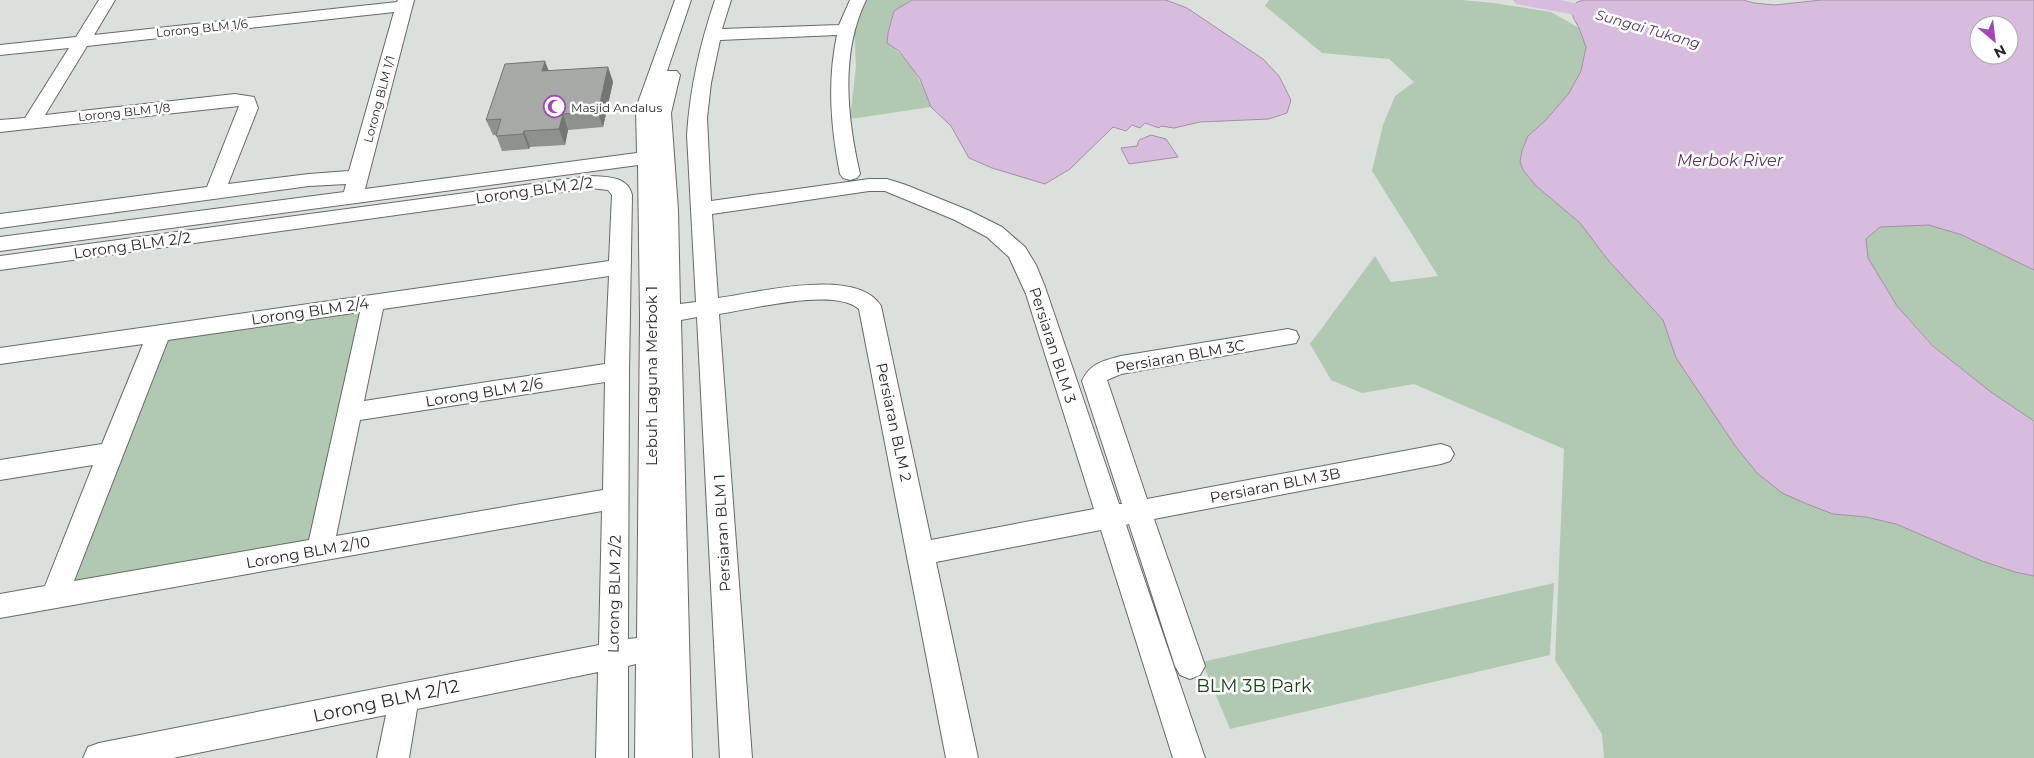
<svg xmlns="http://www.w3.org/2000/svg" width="2034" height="758" viewBox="0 0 2034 758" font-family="Montserrat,sans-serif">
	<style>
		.green { fill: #b1c9b1 }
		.water { fill: #d7bcdd; stroke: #a290a6; fill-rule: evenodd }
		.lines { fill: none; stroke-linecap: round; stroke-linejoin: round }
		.river { fill: #d7bcdd; fill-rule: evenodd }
		.minor-casing { stroke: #666a66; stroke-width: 2 }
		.minor { fill: #fff; fill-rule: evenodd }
		.wall { fill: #8f918f }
		.shaded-wall { fill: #747674 }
		.building { fill: #a6a9a6; stroke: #747674 }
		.labels { text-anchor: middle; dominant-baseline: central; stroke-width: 5; stroke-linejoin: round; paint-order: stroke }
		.far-street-label { font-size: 12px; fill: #272927; stroke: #fff }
		.far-poi-label { font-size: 12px; fill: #272927; stroke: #fff; text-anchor: start }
		.far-water-label { font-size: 14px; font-style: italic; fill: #54305c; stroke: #fff }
		.street-label { font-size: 15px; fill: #272927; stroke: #fff }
		.water-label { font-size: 16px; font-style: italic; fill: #54305c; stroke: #fff }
		.near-park-label { font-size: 18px; fill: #18451b; stroke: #fff }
		.near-street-label { font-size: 18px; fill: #272927; stroke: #fff }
	</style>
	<rect width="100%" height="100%" fill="#dce0dc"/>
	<path class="green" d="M 866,0 L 912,0 L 894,11 L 888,33 L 887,43 C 910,59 921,81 931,107 L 850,119 L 856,66 L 854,26 Z
		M 1269,0 L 1462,0 L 1493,3 L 1551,12 L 1579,28 L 1586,47 L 1581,71 L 1569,93 L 1546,120 L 1528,136 L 1522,150 L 1520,162 L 1523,170 L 1535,185 L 1580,223 L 1608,260 L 1663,320 L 1676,358 L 1736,447 L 1757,473 L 1783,493 L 1807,504 L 1833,514 L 1866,517 L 1896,524 L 1982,561 L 2015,572 L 2034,576 L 2034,758 L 1604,758 L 1602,734 L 1555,660 L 1564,449 L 1414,384 L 1362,393 L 1331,380 L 1310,344 L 1375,256 L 1391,282 L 1438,276 L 1372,171 L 1383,125 L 1395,96 L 1414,82 L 1389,59 L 1322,53 L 1265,6 Z
		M 1905,225 L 1929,225 L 1962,235 L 2034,270 L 2034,421 L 1991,392 L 1934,346 L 1897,306 L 1868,258 L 1866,239 L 1880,227 Z
		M 365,310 L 313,541 L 69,583 L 163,339 Z
		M 1554,583 L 1550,655 L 1230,729 L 1202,662 Z"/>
	<path class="water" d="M 912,0 L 1166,0 L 1187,8 L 1263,59 L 1279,76 L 1291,100 L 1287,113 L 1269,119 L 1200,122 L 1174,128 L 1161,126 L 1159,128 L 1145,123 L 1140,128 L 1132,125 L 1126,131 L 1113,127 L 1070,169 L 1045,184 L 992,168 L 969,158 L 951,126 L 931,107 L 920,79 L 899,51 L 887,43 L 888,33 L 894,11 Z
		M 1584,0 L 1743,0 L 1754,3 L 1775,5 L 1821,0 L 2034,0 L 2034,270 L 1962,235 L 1929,225 L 1880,227 L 1866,239 L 1868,258 L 1897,306 L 1933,346 L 1991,392 L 2034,421 L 2034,576 L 2015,572 L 1982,561 L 1896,524 L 1866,517 L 1833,514 L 1807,504 L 1782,493 L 1757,473 L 1736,447 L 1676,358 L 1663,320 L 1608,260 L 1580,223 L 1535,185 L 1523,170 L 1520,162 L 1522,150 L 1528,136 L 1546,120 L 1569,93 L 1581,71 L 1586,47 L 1579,28 L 1573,17 L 1572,8 L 1577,2 ZM 1979,25 L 2009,25 L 2009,55 L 1979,55 Z
		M 1151,135 L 1166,139 L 1178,157 L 1129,164 L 1121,148 L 1137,146 L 1139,140 Z"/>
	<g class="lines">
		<path class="river" d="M 1513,0 L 1561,0 L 1619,14 L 1622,19 L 1619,24 L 1611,25 L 1570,14 L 1516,4 Z"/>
		<defs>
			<path id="minor" d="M 99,0 L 115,0 L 94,35 L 397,2 L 398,0 L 414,0 L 365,189 L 637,153 L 636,108 L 675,0 L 691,0 L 667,71 L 677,71 L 680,75 L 671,113 L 678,210 L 680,304 L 696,302 L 687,135 C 690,88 700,44 715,0 L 731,0 L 722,29 L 839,25 L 850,0 L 866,0 C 840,53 847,118 860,174 L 857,178 L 850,180 L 843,178 L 840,174 C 831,128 827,82 837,35 L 720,40 L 711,83 L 707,118 L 711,201 L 869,179 L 887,179 L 906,185 L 970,211 L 1002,227 L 1025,247 L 1036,265 L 1045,287 L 1119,504 L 1122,504 L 1082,381 C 1090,363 1103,361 1121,356 L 1288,329 L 1296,331 L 1299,337 L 1296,343 L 1121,374 L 1107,380 L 1147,499 L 1441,444 L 1450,447 L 1454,454 L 1450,461 L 1441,464 L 1154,519 L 1205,666 L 1200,675 L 1190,679 L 1180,675 L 1175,666 L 1129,524 L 1126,525 L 1205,758 L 1173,758 L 1101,530 L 936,562 L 978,758 L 946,758 L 859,309 C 835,287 752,309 719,314 L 752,758 L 720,758 L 697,317 L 681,320 L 692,758 L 635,758 L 636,664 L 628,666 L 628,758 L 596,758 L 598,672 L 417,709 L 409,758 L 377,758 L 386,715 L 173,758 L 83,758 L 88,747 L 99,743 L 599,645 L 602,511 L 0,618 L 0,594 L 45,586 L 93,465 L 0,480 L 0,460 L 102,444 L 143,344 L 0,364 L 0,348 L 609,261 L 612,195 L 608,190 L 591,188 L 0,270 L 0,256 L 591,176 C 607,177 628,176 632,195 L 629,371 L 628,639 L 637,638 L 640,317 L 638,165 L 0,251 L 0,237 L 344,192 L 346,184 L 309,186 L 0,228 L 0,214 L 207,187 L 239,106 L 0,132 L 0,120 L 25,118 L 69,48 L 0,55 L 0,45 L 76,37 ZM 394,12 L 349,171 L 309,174 L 228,184 L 258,108 L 254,97 L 235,94 L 45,115 L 87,46 ZM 869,191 L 885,191 L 955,220 L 987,237 L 1009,257 L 1026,294 L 1094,509 L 931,540 L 881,306 C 857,266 757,293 718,298 L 712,214 ZM 609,276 L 605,364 L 364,401 L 383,309 ZM 360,312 L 309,540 L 74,581 L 168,340 ZM 605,382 L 603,490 L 336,536 L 360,420 Z"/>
		</defs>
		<use href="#minor" class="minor-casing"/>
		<use href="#minor" class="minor"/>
	</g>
	<path class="wall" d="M 608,67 L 613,82 L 603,127 L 568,130 L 565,145 L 530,147 L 529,149 L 502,151 L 496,135 L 493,135 L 486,120 L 549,71 Z"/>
	<path class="shaded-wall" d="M 545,61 L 551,77 L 542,71 Z
		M 608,67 L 613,82 L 603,127 L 598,112 Z
		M 563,114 L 568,130 L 565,145 L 559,129 Z
		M 524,131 L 530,147 L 529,149 L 523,134 Z"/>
	<path class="building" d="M 545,61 L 542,71 L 608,67 L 598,112 L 563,114 L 559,129 L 524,131 L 523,134 L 496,136 L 501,119 L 486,120 L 505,64 Z"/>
	<defs>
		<symbol id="mosque-ring" viewBox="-11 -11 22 22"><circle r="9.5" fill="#fff" stroke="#a048b4" stroke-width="1.5"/><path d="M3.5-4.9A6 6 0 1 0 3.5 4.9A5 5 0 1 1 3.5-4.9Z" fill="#a048b4"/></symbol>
	</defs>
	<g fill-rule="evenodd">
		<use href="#mosque-ring" x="542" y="94" width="25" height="25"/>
	</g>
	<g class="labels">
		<g class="far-street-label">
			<text transform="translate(202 28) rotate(-6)">Lorong BLM 1/6</text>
			<text transform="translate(379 99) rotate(-75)">Lorong BLM 1/1</text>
			<text transform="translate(124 112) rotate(-6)">Lorong BLM 1/8</text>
		</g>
		<g class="far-poi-label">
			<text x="571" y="107">Masjid Andalus</text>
		</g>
		<g class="far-water-label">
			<text transform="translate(1648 29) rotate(16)">Sungai Tukang</text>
		</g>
		<g class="street-label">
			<text transform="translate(534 190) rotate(-8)">Lorong BLM 2/2</text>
			<text transform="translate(132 245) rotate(-8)">Lorong BLM 2/2</text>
			<text transform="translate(310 311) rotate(-8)">Lorong BLM 2/4</text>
			<text transform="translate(1053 345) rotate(72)">Persiaran BLM 3</text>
			<text transform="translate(1180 356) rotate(-10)">Persiaran BLM 3C</text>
			<text transform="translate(651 376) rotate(-90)">Lebuh Laguna Merbok 1</text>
			<text transform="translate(484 392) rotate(-9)">Lorong BLM 2/6</text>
			<text transform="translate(894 422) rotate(78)">Persiaran BLM 2</text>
			<text transform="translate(1275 485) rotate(-11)">Persiaran BLM 3B</text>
			<text transform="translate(722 533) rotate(-93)">Persiaran BLM 1</text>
			<text transform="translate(308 552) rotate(-10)">Lorong BLM 2/10</text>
			<text transform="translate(614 594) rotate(-89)">Lorong BLM 2/2</text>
		</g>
		<g class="water-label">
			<text x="1730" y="160">Merbok River</text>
		</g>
		<g class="near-park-label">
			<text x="1254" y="686">BLM 3B Park</text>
		</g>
		<g class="near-street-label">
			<text transform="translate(386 701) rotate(-12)">Lorong BLM 2/12</text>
		</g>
	</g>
	<g transform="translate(1994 40) rotate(152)"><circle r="24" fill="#ffffff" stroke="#a9a9a9"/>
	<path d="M0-4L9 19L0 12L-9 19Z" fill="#a048b4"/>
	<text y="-8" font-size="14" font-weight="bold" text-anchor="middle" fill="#272927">N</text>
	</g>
</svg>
